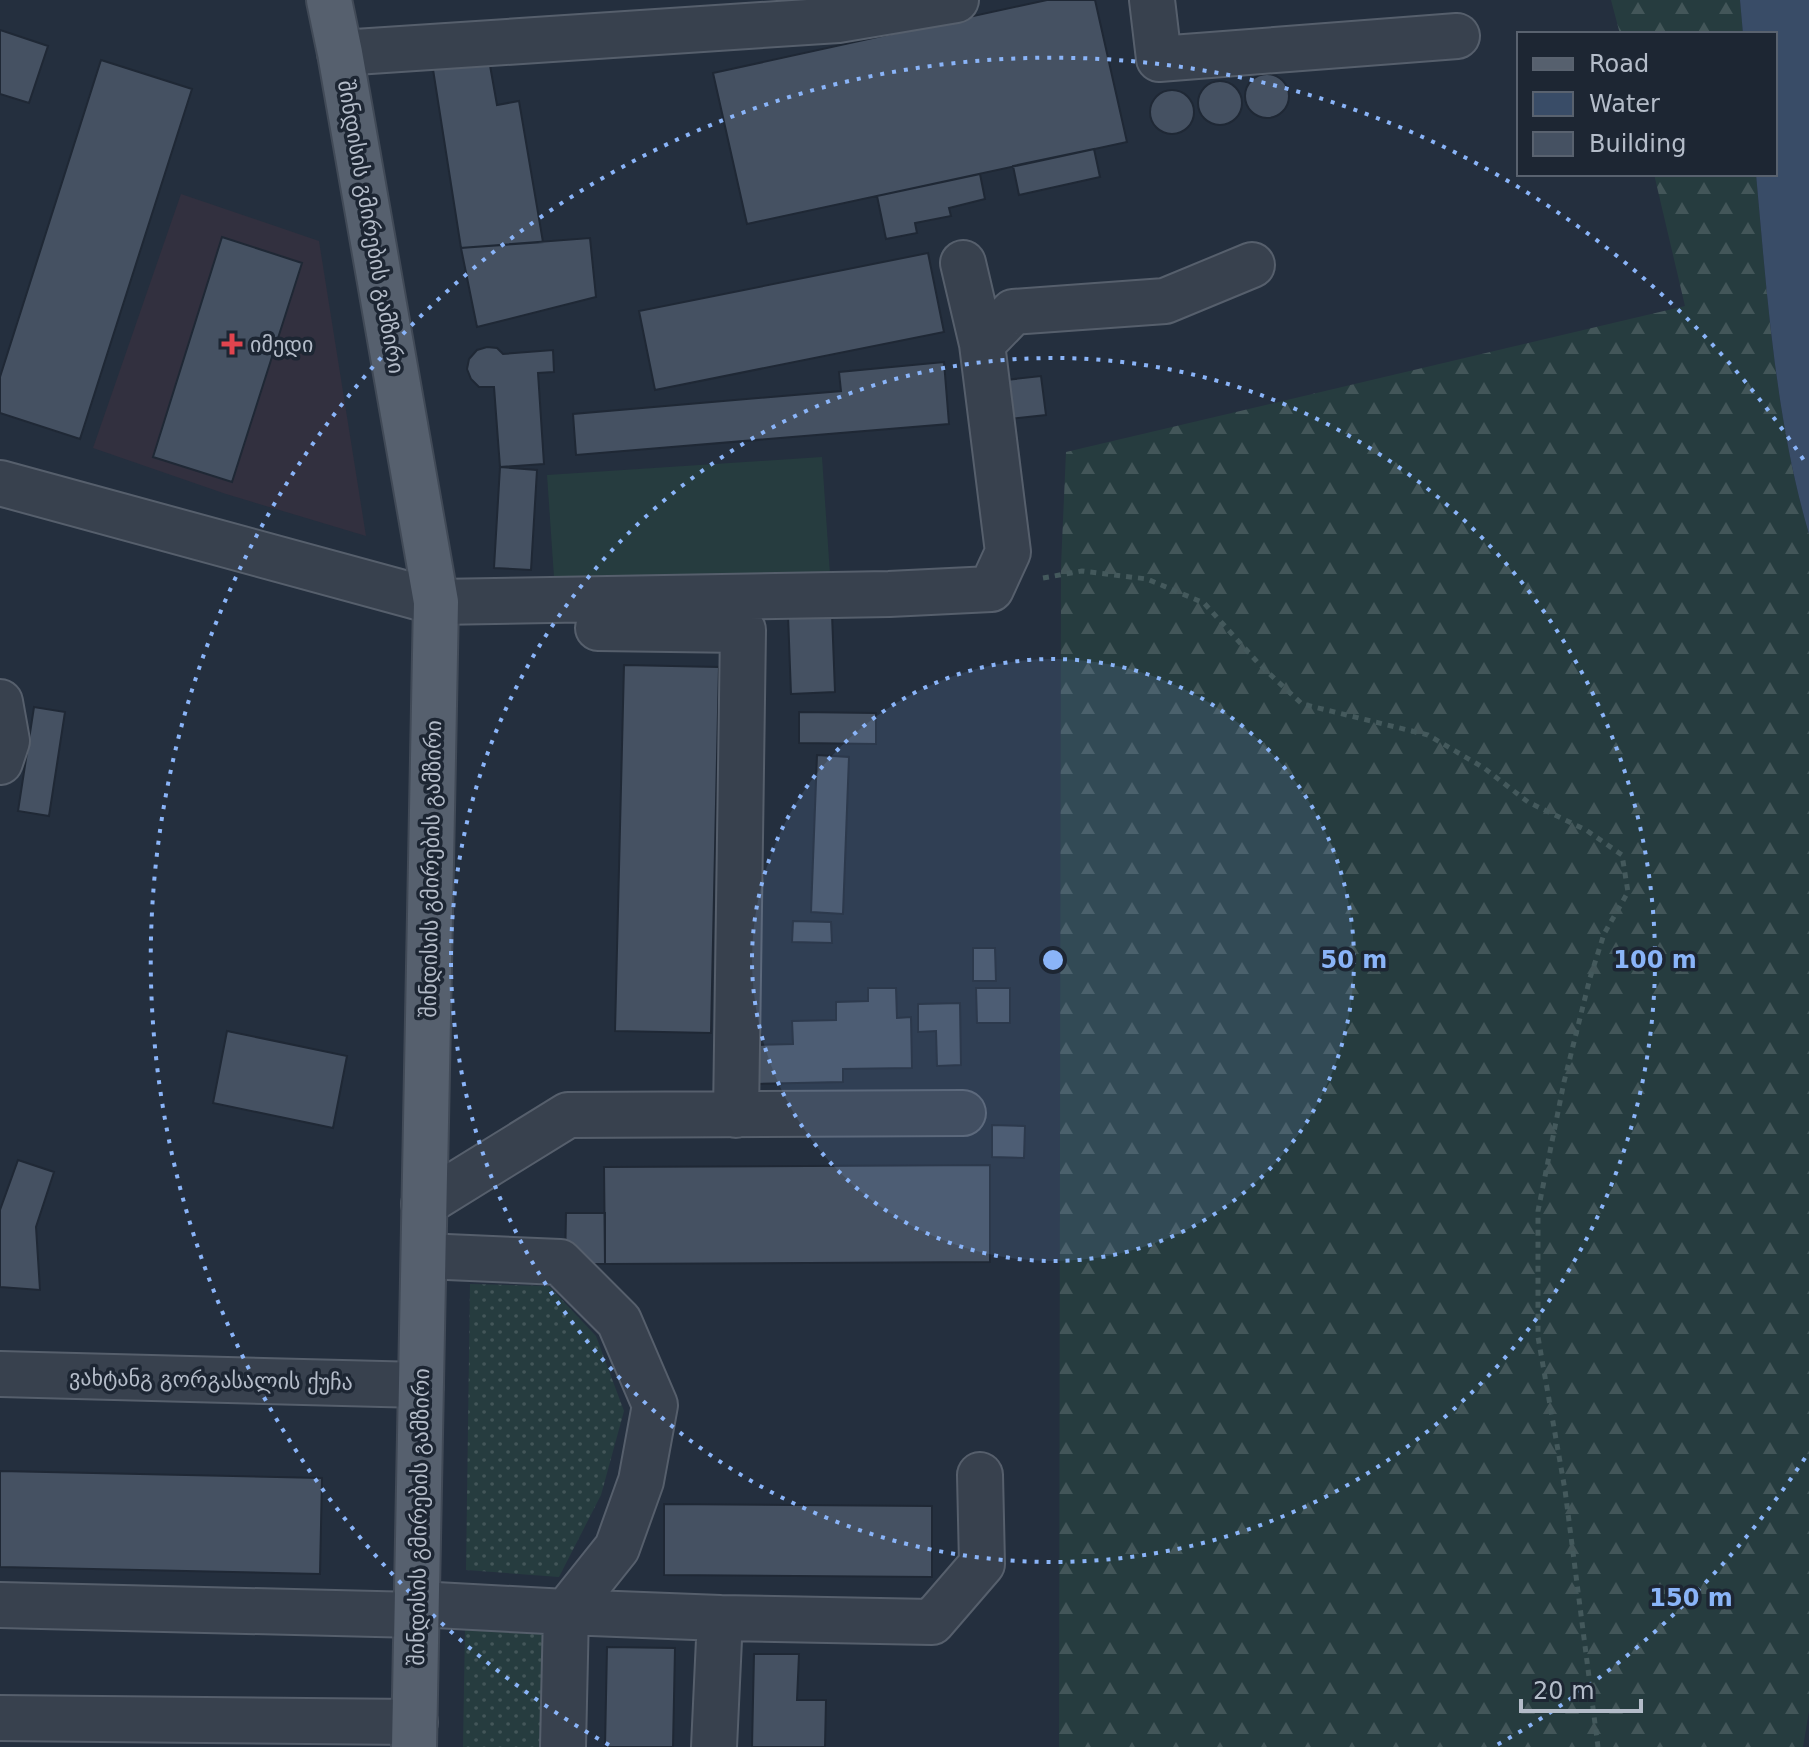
<svg xmlns="http://www.w3.org/2000/svg" width="1809" height="1747" viewBox="0 0 1809 1747" font-family="'DejaVu Sans','Noto Sans Georgian',sans-serif">
	<style>
		.medical { fill: #32303f }
		.grass { fill: url(#grass-dots) }
		.forest { fill: url(#forest-firs) }
		.pitch { fill: #263c3f }
		.water { fill: #394c67 }
		.building { fill: #455162; stroke: #1f2835; stroke-width: 2 }
		.lines { fill: none; stroke-linecap: round; stroke-linejoin: round }
		.minor-casing { stroke: #565f6c; stroke-width: 48 }
		.major-casing { stroke: #414a57; stroke-width: 48 }
		.path { stroke: #44595c; stroke-width: 5; stroke-dasharray: 6 6; stroke-linecap: butt }
		.minor { stroke: #38414e; stroke-width: 44 }
		.major { stroke: #56606e; stroke-width: 44 }
		.ring { fill: none; stroke: #8ab4f8; stroke-width: 4; stroke-dasharray: 4 8 }
		.health-dot { fill: #e0444e; stroke: #1d2633; stroke-width: 3 }
		.labels { text-anchor: middle; dominant-baseline: central; stroke-width: 7; stroke-linejoin: round; paint-order: stroke }
		.street-label { font-size: 22px; fill: #b4bcc9; stroke: #1d2633 }
		.poi-label { font-size: 22px; fill: #b4bcc9; stroke: #1d2633; text-anchor: start }
		.centre { fill: #8ab4f8; stroke: #1d2633; stroke-width: 4 }
		.ring-label { font-size: 24px; text-anchor: middle; font-weight: bold; fill: #8ab4f8; stroke: #1d2633; stroke-width: 7; stroke-linejoin: round; paint-order: stroke }
	</style>
	<defs>
		<pattern id="grass-dots" width="8" height="8" patternUnits="userSpaceOnUse" patternTransform="scale(2)"><rect width="8" height="8" fill="#263c3f"/><path d="M2 2h.1M6 6h.1" fill="none" stroke="#435659" stroke-width="1.8" stroke-linecap="round"/></pattern>
		<pattern id="forest-firs" width="22" height="20" patternUnits="userSpaceOnUse" patternTransform="scale(2)"><rect width="22" height="20" fill="#263c3f"/><path d="M5 1l3.5 6h-7zM16 11l3.5 6h-7z" fill="#435659"/></pattern>
	</defs>
	<rect width="100%" height="100%" fill="#242f3e"/>
	<path class="medical" d="M 181,194 L 319,241 L 366,536 L 226,494 L 93,448 Z"/>
	<path class="grass" d="M 470,1284 L 549,1286 L 596,1336 L 624,1411 L 601,1495 L 559,1577 L 466,1570 Z
		M 465,1628 L 544,1630 L 542,1747 L 463,1747 Z"/>
	<path class="forest" d="M 1611,0 L 1740,0 L 1743,34 L 1620,34 Z
		M 1654,174 L 1756,174 C 1767,294 1775,418 1809,534 L 1809,1711 L 1803,1747 L 1059,1747 L 1061,566 L 1066,452 L 1685,306 Z"/>
	<path class="pitch" d="M 822,457 L 830,574 L 555,592 L 547,475 Z"/>
	<path class="water" d="M 1740,0 L 1809,0 L 1809,534 C 1775,418 1767,294 1756,174 L 1775,174 L 1775,34 L 1743,34 Z"/>
	<path class="building" d="M 1047,0 L 1095,0 L 1127,142 L 747,224 L 713,73 Z
		M 0,30 L 48,46 L 29,103 L 0,94 Z
		M 488,54 L 497,105 L 519,101 L 543,242 L 461,248 L 432,63 Z
		M 101,60 L 192,89 L 80,439 L 0,413 L 0,377 Z
		M1245 96a22 22 0 1 1 44 0a22 22 0 1 1-44 0Z
		M1198 103a22 22 0 1 1 44 0a22 22 0 1 1-44 0Z
		M1150 112a22 22 0 1 1 44 0a22 22 0 1 1-44 0Z
		M 1094,149 L 1100,177 L 1019,195 L 1013,166 Z
		M 980,174 L 985,199 L 949,208 L 951,216 L 915,223 L 917,233 L 886,239 L 877,196 Z
		M 222,237 L 302,263 L 232,482 L 153,457 Z
		M 590,238 L 596,297 L 477,327 L 461,248 Z
		M 928,253 L 944,332 L 655,390 L 639,311 Z
		M 487,347 L 497,348 L 503,354 L 553,350 L 554,372 L 538,373 L 544,464 L 500,467 L 494,387 L 479,387 L 471,379 L 467,369 L 469,359 L 477,350 Z
		M 944,362 L 949,424 L 576,455 L 573,414 L 841,391 L 839,372 Z
		M 1041,376 L 1046,415 L 1010,419 L 1006,380 Z
		M 500,467 L 537,470 L 531,570 L 494,568 Z
		M 832,614 L 835,692 L 791,694 L 788,615 Z
		M 624,665 L 719,667 L 711,1033 L 615,1031 Z
		M 34,707 L 65,712 L 49,816 L 18,811 Z
		M 799,712 L 876,713 L 876,744 L 799,743 Z
		M 817,755 L 849,757 L 843,914 L 811,912 Z
		M 793,921 L 831,922 L 832,943 L 792,942 Z
		M 973,948 L 995,948 L 996,981 L 973,981 Z
		M 868,988 L 896,988 L 897,1018 L 911,1017 L 912,1068 L 843,1069 L 843,1082 L 755,1084 L 754,1045 L 793,1044 L 792,1021 L 836,1020 L 836,1002 L 868,1001 Z
		M 976,988 L 1010,988 L 1010,1023 L 977,1023 Z
		M 960,1003 L 961,1065 L 937,1066 L 936,1031 L 918,1032 L 918,1004 Z
		M 227,1031 L 347,1056 L 333,1128 L 213,1103 Z
		M 992,1125 L 1025,1126 L 1024,1158 L 992,1157 Z
		M 18,1160 L 54,1172 L 36,1227 L 40,1290 L 0,1287 L 0,1210 Z
		M 990,1165 L 990,1262 L 605,1264 L 604,1167 Z
		M 566,1213 L 605,1213 L 605,1264 L 565,1264 Z
		M 0,1471 L 322,1478 L 320,1574 L 0,1567 Z
		M 664,1504 L 932,1506 L 932,1577 L 664,1575 Z
		M 607,1647 L 675,1648 L 673,1747 L 605,1747 Z
		M 754,1654 L 799,1654 L 797,1700 L 826,1700 L 825,1747 L 752,1747 Z"/>
	<g class="lines">
		<defs>
			<path id="minor" d="M 1152,0 L 1159,59 L 1457,36
				M 340,53 L 838,20 L 956,0
				M 963,263 L 982,344
				M 0,483 L 436,602 L 889,594 L 991,589 L 1008,552 L 982,344 L 1013,312 L 1165,301 L 1252,265
				M 598,628 L 743,630 L 736,1115
				M 0,702 L 7,741 L 0,762
				M 424,1204 L 568,1115 L 963,1113
				M 0,1374 L 421,1385
				M 417,1604 L 566,1612 L 617,1548 L 641,1481 L 655,1405 L 619,1321 L 560,1262 L 424,1256
				M 0,1605 L 417,1615
				M 720,1618 L 932,1622 L 982,1564 L 980,1475
				M 0,1718 L 415,1722
				M 563,1747 L 566,1612 L 720,1618 L 714,1747"/>
			<path id="major" d="M 329,0 L 340,53 L 436,602 L 414,1747"/>
		</defs>
		<use href="#minor" class="minor-casing"/>
		<use href="#major" class="major-casing"/>
		<path class="path" d="M 1043,578 L 1082,571 L 1147,579 L 1204,603 L 1260,665 L 1302,704 L 1428,735 L 1484,768 L 1528,802 L 1586,830 L 1622,855 L 1628,892 L 1604,934 L 1590,978 L 1564,1082 L 1538,1211 L 1538,1337 L 1565,1490 L 1598,1747"/>
		<use href="#minor" class="minor"/>
		<use href="#major" class="major"/>
	</g>
	<circle cx="1053" cy="960" r="301" fill="#8ab4f8" fill-opacity=".12"/>
	<g class="ring">
		<circle cx="1053" cy="960" r="301"/>
		<circle cx="1053" cy="960" r="602"/>
		<path d="M1805 1458A902 902 0 0 1 1497 1745M609 1745A902 902 0 1 1 1805 462"/>
	</g>
	<path class="health-dot" d="M228 332h8v8h8v8h-8v8h-8v-8h-8v-8h8z"/>
	<g class="labels">
		<g class="street-label">
			<text transform="translate(371 227) rotate(80)">შინდისის გმირების გამზირი</text>
			<text transform="translate(431 869) rotate(-89)">შინდისის გმირების გამზირი</text>
			<text transform="translate(211 1380) rotate(1)">ვახტანგ გორგასალის ქუჩა</text>
			<text transform="translate(419 1517) rotate(-89)">შინდისის გმირების გამზირი</text>
		</g>
		<g class="poi-label">
			<text x="250" y="344">იმედი</text>
		</g>
	</g>
	<circle cx="1053" cy="960" r="12" class="centre"/>
	<g class="ring-label">
		<text x="1354" y="968">50 m</text>
		<text x="1655" y="968">100 m</text>
		<text x="1691" y="1606">150 m</text>
	</g>
	<rect x="1517" y="32" width="260" height="144" fill="#1d2633" stroke="#59626f" stroke-width="2"/>
	<rect x="1533" y="58" width="40" height="12" fill="#56606e" stroke="#59626f" stroke-width="2"/>
	<text x="1589" y="72" font-size="24" fill="#b4bcc9">Road</text>
	<rect x="1533" y="92" width="40" height="24" fill="#394c67" stroke="#59626f" stroke-width="2"/>
	<text x="1589" y="112" font-size="24" fill="#b4bcc9">Water</text>
	<rect x="1533" y="132" width="40" height="24" fill="#455162" stroke="#59626f" stroke-width="2"/>
	<text x="1589" y="152" font-size="24" fill="#b4bcc9">Building</text>
	<path d="M1521 1699v12h120v-12" fill="none" stroke="#b4bcc9" stroke-width="4"/>
	<text x="1533" y="1699" font-size="24" fill="#b4bcc9" stroke="#1d2633" stroke-width="6" paint-order="stroke">20 m</text>
</svg>
